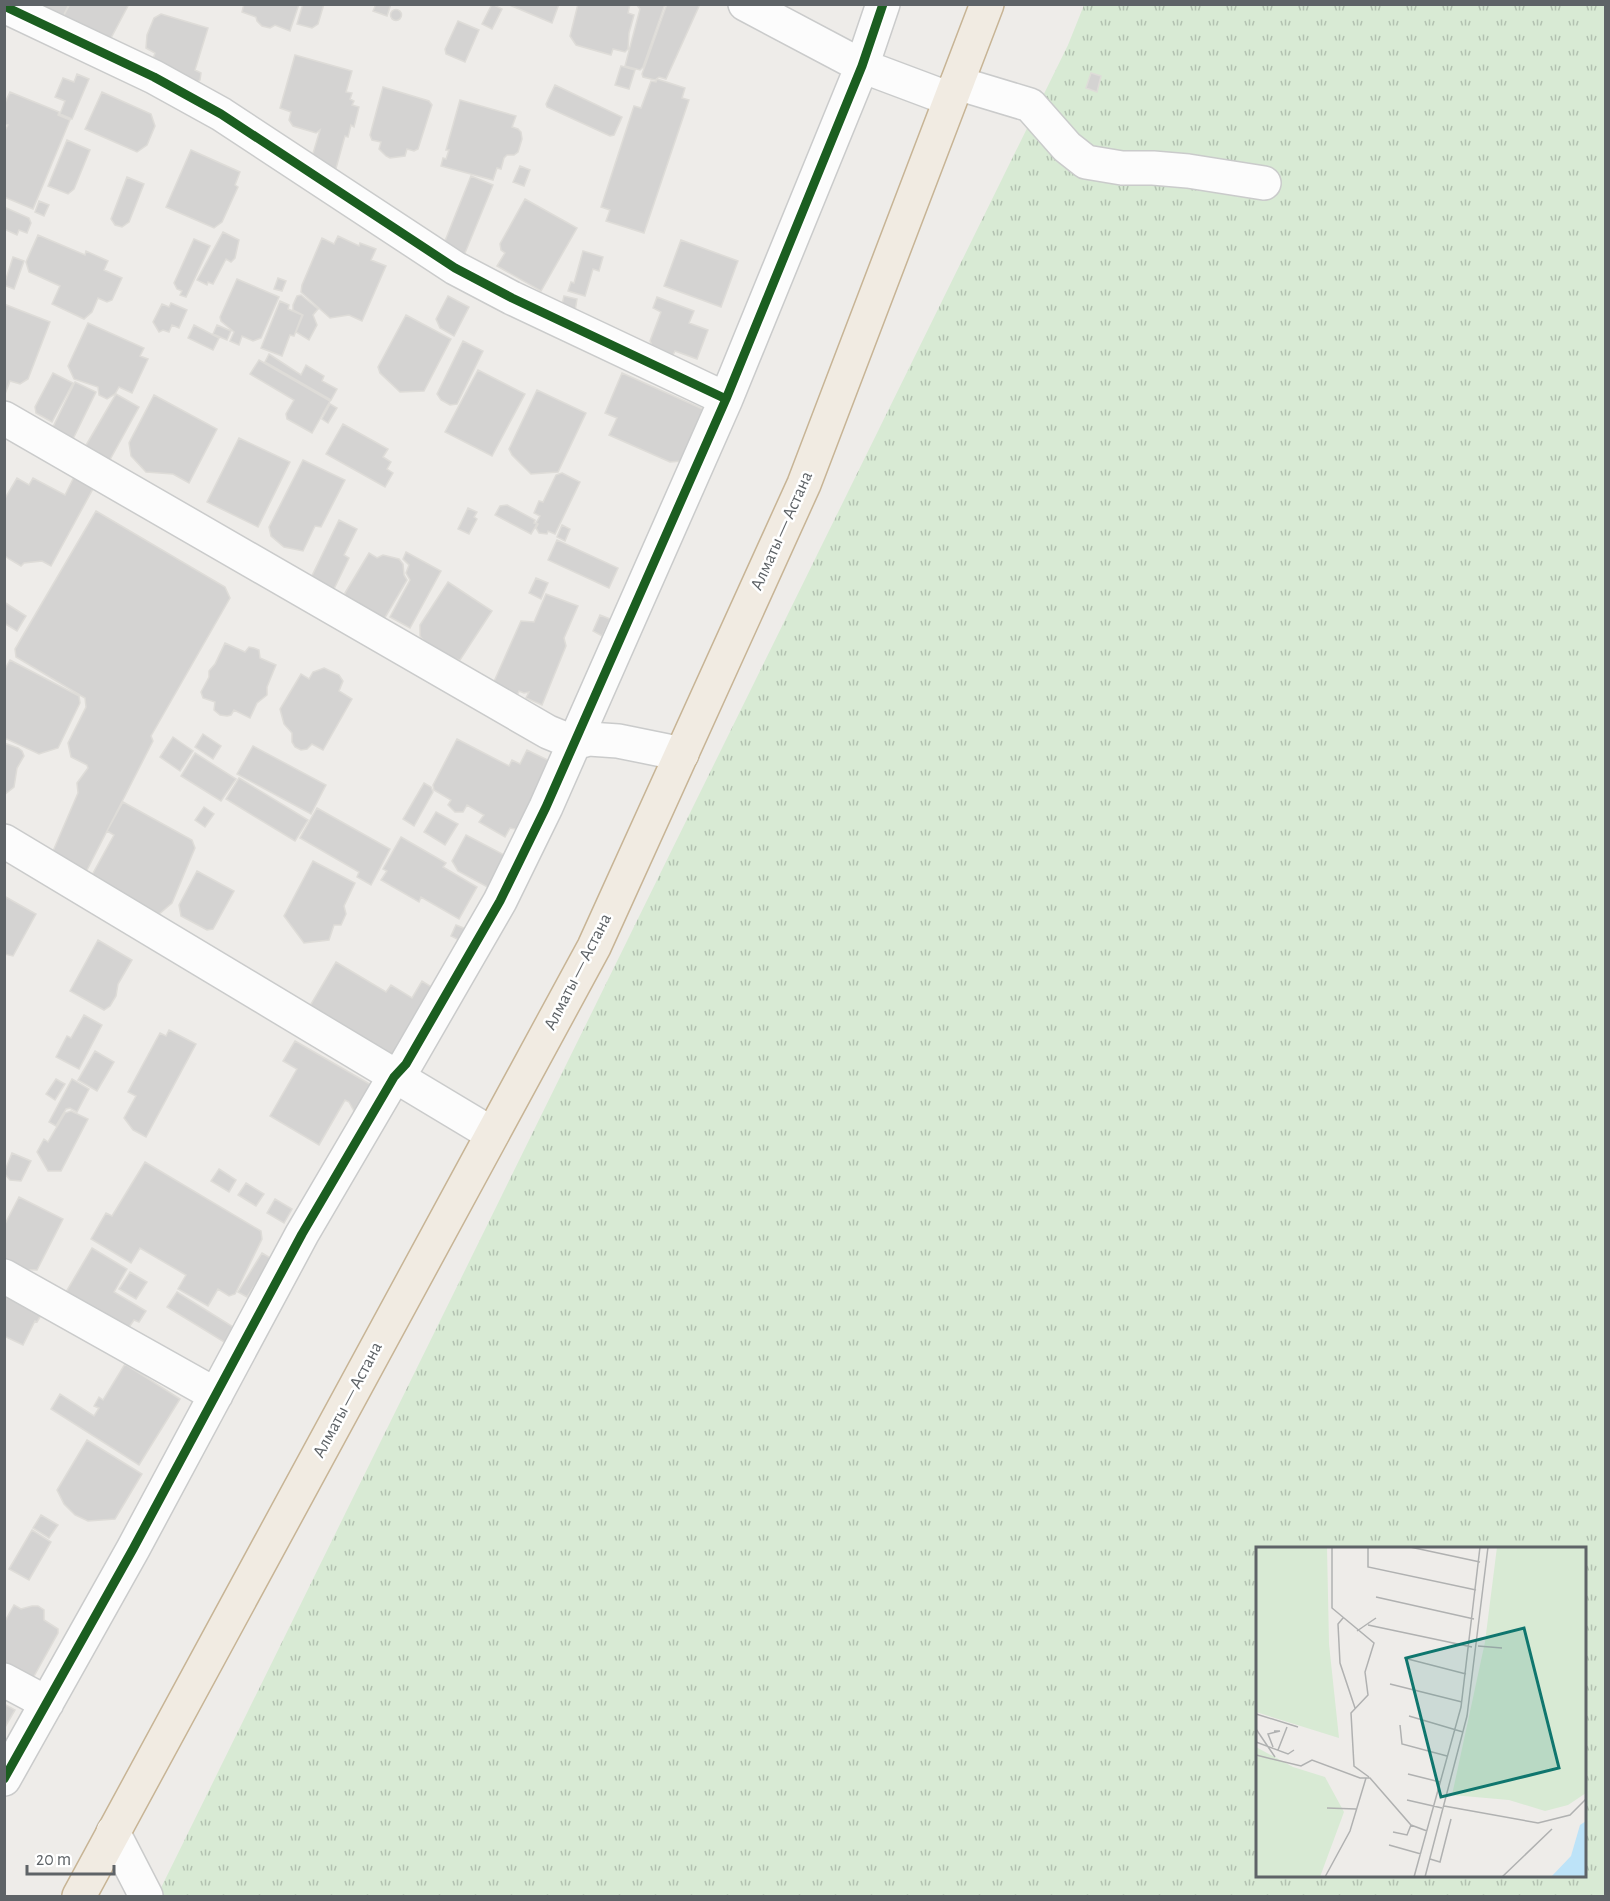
<svg xmlns="http://www.w3.org/2000/svg" width="1610" height="1901" viewBox="0 0 1610 1901" font-family="'Alegreya Sans',sans-serif">
	<style>
		.grass { fill: url(#grass-tufts); fill-rule: evenodd }
		.building { fill: #d4d3d2; stroke: #dedcd8; stroke-width: 1.5 }
		.lines { fill: none; stroke-linecap: round; stroke-linejoin: round }
		.minor-casing { stroke: #cacbcb; stroke-width: 36 }
		.highway-casing { stroke: #c7b495; stroke-width: 36 }
		.minor { stroke: #fcfcfc; stroke-width: 33 }
		.highway { stroke: #f1ebe2; stroke-width: 33 }
		.cycleway-casing { stroke: #fff; stroke-width: 13 }
		.cycleway { stroke: #1b5e20; stroke-width: 9 }
		.labels { text-anchor: middle; dominant-baseline: central; stroke-width: 5; stroke-linejoin: round; paint-order: stroke }
		.street-label { font-size: 18px; fill: #5e6367; stroke: #fff }
		.inset-road { fill: none; stroke: #b0b1b1; stroke-width: 1.5 }
		.view { fill: #0f766e; fill-opacity: 0.15; stroke: #0f766e; stroke-width: 3 }
		.inset-edge { fill: none; stroke: #5e6367; stroke-width: 3 }
	</style>
	<defs>
		<pattern id="grass-tufts" width="24" height="20" patternUnits="userSpaceOnUse" patternTransform="scale(1.5)"><rect width="24" height="20" fill="#d8ead4"/><path d="M3 7l-1-3M5 7V3M7 7l1-3M15 17l-1-3M17 17v-4M19 17l1-3" fill="none" stroke="#b2c1b0"/></pattern>
	</defs>
	<rect width="100%" height="100%" fill="#eeece9"/>
	<path class="grass" d="M 1084,5 L 1605,5 L 1605,1896 L 157,1896 L 1068,45 ZM 1258,1548 L 1584,1548 L 1584,1876 L 1258,1876 Z"/>
	<path class="building" d="M 41,4 L 69,4 L 60,23 L 38,12 Z
		M 70,4 L 129,4 L 111,38 L 82,34 L 64,15 Z
		M 244,4 L 299,4 L 290,31 L 275,25 L 270,28 L 262,26 L 257,21 L 256,17 L 242,12 Z
		M 303,4 L 324,4 L 318,24 L 312,28 L 297,24 Z
		M 376,4 L 391,4 L 387,16 L 373,11 Z
		M 492,4 L 502,9 L 492,29 L 482,24 Z
		M 507,4 L 559,4 L 552,23 Z
		M 578,4 L 630,4 L 628,13 L 634,15 L 629,33 L 628,49 L 625,52 L 613,49 L 611,55 L 576,45 L 570,36 Z
		M 636,4 L 665,4 L 643,67 L 640,70 L 625,66 L 640,9 Z
		M 667,4 L 700,4 L 666,79 L 659,77 L 655,80 L 643,77 L 642,74 Z
		M390.5 15a5.5 5.5 0 1 1 11 0a5.5 5.5 0 1 1-11 0Z
		M 161,14 L 208,28 L 195,70 L 201,73 L 200,80 L 197,82 L 153,59 L 155,53 L 146,48 L 147,35 L 154,18 Z
		M 458,21 L 479,30 L 465,62 L 446,54 L 445,49 Z
		M 295,55 L 352,71 L 346,92 L 352,93 L 350,99 L 354,101 L 352,105 L 359,107 L 354,127 L 351,125 L 348,137 L 345,136 L 335,172 L 311,160 L 320,130 L 316,133 L 293,126 L 289,120 L 291,112 L 280,108 Z
		M 621,66 L 635,70 L 629,89 L 615,85 Z
		M 1091,73 L 1101,76 L 1097,92 L 1086,88 Z
		M 77,74 L 89,79 L 72,119 L 60,114 L 65,101 L 55,97 L 63,78 L 74,82 Z
		M 657,79 L 685,88 L 682,98 L 689,100 L 644,233 L 606,221 L 610,210 L 601,207 L 634,106 L 641,108 L 651,81 L 656,82 Z
		M 555,85 L 622,117 L 614,135 L 610,136 L 547,107 L 546,104 Z
		M 383,87 L 429,101 L 432,105 L 418,149 L 414,151 L 407,149 L 405,156 L 390,158 L 386,156 L 379,149 L 381,142 L 372,140 L 370,135 Z
		M 10,92 L 59,112 L 58,115 L 70,120 L 33,209 L 4,197 L 4,132 L 8,125 L 4,124 L 4,105 Z
		M 102,92 L 151,114 L 155,126 L 147,145 L 137,152 L 85,129 Z
		M 460,100 L 516,116 L 512,127 L 518,129 L 521,132 L 522,139 L 518,152 L 514,155 L 507,155 L 504,158 L 501,169 L 497,168 L 493,180 L 441,166 L 443,158 L 446,159 L 449,150 L 446,150 Z
		M 67,140 L 90,150 L 74,189 L 68,194 L 48,186 Z
		M 191,150 L 240,172 L 235,185 L 238,187 L 222,222 L 214,228 L 166,207 Z
		M 520,166 L 530,170 L 524,186 L 513,182 Z
		M 471,176 L 493,185 L 465,253 L 458,255 L 443,246 Z
		M 127,177 L 144,184 L 129,222 L 122,227 L 115,225 L 111,219 Z
		M 525,199 L 577,228 L 541,291 L 497,266 L 505,253 L 501,250 L 500,244 Z
		M 39,201 L 49,205 L 44,216 L 35,212 Z
		M 4,207 L 29,218 L 31,223 L 27,233 L 19,230 L 17,235 L 4,229 Z
		M 223,232 L 239,240 L 235,258 L 231,262 L 226,259 L 213,284 L 208,282 L 207,285 L 197,280 Z
		M 38,235 L 85,255 L 86,251 L 108,261 L 104,270 L 122,278 L 112,300 L 107,302 L 98,298 L 92,312 L 84,319 L 52,304 L 60,286 L 29,272 L 26,262 Z
		M 338,236 L 359,246 L 360,243 L 376,249 L 371,260 L 386,266 L 362,321 L 349,315 L 330,318 L 301,292 L 302,285 L 322,238 L 334,244 Z
		M 194,239 L 210,246 L 186,297 L 180,295 L 182,291 L 177,289 L 174,283 Z
		M 681,240 L 738,261 L 721,307 L 664,286 Z
		M 583,251 L 603,257 L 599,271 L 593,269 L 585,296 L 568,291 L 571,282 L 574,283 Z
		M 13,257 L 24,261 L 14,289 L 4,285 Z
		M 278,278 L 286,281 L 282,291 L 274,289 Z
		M 237,279 L 279,297 L 261,338 L 253,341 L 242,336 L 239,345 L 230,341 L 234,332 L 221,321 L 220,317 Z
		M 301,295 L 318,309 L 313,315 L 317,325 L 309,340 L 296,332 L 303,315 L 293,310 L 293,305 L 297,296 Z
		M 448,296 L 469,307 L 454,336 L 440,328 L 436,319 Z
		M 564,296 L 577,299 L 574,317 L 560,313 Z
		M 657,297 L 694,311 L 689,323 L 708,330 L 697,359 L 675,351 L 673,355 L 653,348 L 650,341 L 661,312 L 653,308 Z
		M 280,301 L 289,305 L 288,309 L 302,315 L 294,336 L 290,335 L 282,356 L 261,348 Z
		M 171,303 L 187,310 L 179,328 L 172,325 L 169,332 L 163,330 L 159,332 L 153,322 L 162,304 L 169,307 Z
		M 4,304 L 50,322 L 28,379 L 20,384 L 10,381 L 5,394 Z
		M 406,315 L 451,339 L 424,391 L 400,392 L 380,373 L 378,367 Z
		M 88,323 L 144,348 L 140,356 L 148,359 L 132,393 L 119,387 L 115,394 L 107,399 L 99,395 L 98,387 L 74,379 L 68,366 Z
		M 194,325 L 219,338 L 213,350 L 188,338 Z
		M 217,325 L 231,331 L 227,340 L 213,334 Z
		M 463,341 L 483,351 L 457,404 L 450,405 L 441,400 L 437,394 Z
		M 269,354 L 301,375 L 306,365 L 324,376 L 322,381 L 337,389 L 331,400 L 265,362 Z
		M 259,360 L 330,401 L 312,433 L 287,419 L 286,414 L 294,400 L 250,374 Z
		M 478,370 L 525,394 L 492,456 L 445,432 Z
		M 53,373 L 73,383 L 52,422 L 36,413 L 35,407 Z
		M 622,373 L 705,410 L 682,461 L 670,462 L 609,435 L 617,418 L 605,413 Z
		M 75,382 L 96,392 L 72,441 L 51,431 Z
		M 537,390 L 586,413 L 558,472 L 531,474 L 512,455 L 509,449 Z
		M 116,394 L 139,407 L 107,465 L 82,452 Z
		M 154,395 L 217,429 L 189,483 L 173,474 L 146,472 L 131,456 L 129,443 Z
		M 330,404 L 337,408 L 328,423 L 322,419 Z
		M 343,424 L 388,449 L 383,457 L 391,462 L 387,469 L 393,473 L 385,487 L 326,454 Z
		M 239,438 L 290,462 L 258,527 L 207,502 Z
		M 303,460 L 345,480 L 321,527 L 315,526 L 303,551 L 284,547 L 271,536 L 269,527 Z
		M 562,473 L 580,482 L 555,534 L 548,531 L 547,534 L 539,533 L 536,528 L 538,524 L 536,523 L 540,516 L 534,513 L 539,501 L 543,502 L 556,475 Z
		M 74,477 L 94,487 L 51,566 L 42,561 L 24,563 L 21,566 L 9,559 L 4,555 L 4,500 L 17,478 L 29,485 L 33,478 L 65,495 Z
		M 507,505 L 535,520 L 534,523 L 537,524 L 531,534 L 495,515 L 500,506 Z
		M 468,508 L 477,512 L 474,517 L 477,519 L 469,534 L 458,529 Z
		M 96,511 L 225,587 L 230,598 L 151,736 L 153,741 L 87,870 L 79,871 L 50,858 L 78,793 L 77,783 L 88,768 L 87,765 L 71,757 L 68,743 L 86,707 L 85,698 L 16,657 L 15,649 Z
		M 339,520 L 357,529 L 344,555 L 349,558 L 331,595 L 308,584 Z
		M 562,525 L 570,529 L 565,541 L 557,537 Z
		M 557,540 L 618,568 L 609,588 L 548,560 Z
		M 406,552 L 441,571 L 410,628 L 390,617 L 410,580 L 406,573 L 409,565 L 403,559 Z
		M 369,553 L 377,558 L 383,555 L 399,559 L 403,564 L 404,575 L 407,580 L 383,621 L 347,604 L 345,593 Z
		M 536,578 L 548,583 L 541,599 L 529,593 Z
		M 448,582 L 492,611 L 460,660 L 435,655 L 420,636 L 420,625 Z
		M 546,594 L 578,606 L 564,638 L 566,646 L 542,705 L 526,698 L 529,692 L 524,693 L 519,691 L 514,703 L 492,686 L 521,621 L 534,622 Z
		M 4,602 L 26,616 L 17,631 L 4,623 Z
		M 600,615 L 610,619 L 602,636 L 593,631 Z
		M 225,643 L 245,652 L 249,647 L 254,648 L 259,650 L 260,658 L 276,665 L 267,687 L 267,695 L 257,703 L 250,718 L 234,710 L 231,715 L 227,716 L 220,715 L 214,710 L 215,702 L 203,698 L 201,692 L 209,677 L 209,671 L 215,664 Z
		M 10,660 L 79,696 L 80,703 L 58,748 L 39,754 L 7,739 L 4,740 L 4,671 Z
		M 324,668 L 339,675 L 343,681 L 339,691 L 352,699 L 323,750 L 312,744 L 307,749 L 301,750 L 295,747 L 292,742 L 292,733 L 284,724 L 280,709 L 301,674 L 309,679 L 313,672 Z
		M 203,734 L 221,746 L 213,759 L 195,747 Z
		M 173,737 L 193,751 L 180,771 L 160,757 Z
		M 457,739 L 509,766 L 512,760 L 520,764 L 527,750 L 554,763 L 520,830 L 510,828 L 505,837 L 479,822 L 484,815 L 467,805 L 463,812 L 455,812 L 448,805 L 451,800 L 434,790 L 433,785 Z
		M 4,743 L 18,748 L 22,751 L 24,756 L 17,768 L 14,787 L 4,795 Z
		M 253,746 L 326,785 L 311,814 L 237,774 Z
		M 195,753 L 236,779 L 221,801 L 181,776 Z
		M 239,778 L 308,820 L 295,841 L 226,799 Z
		M 424,783 L 431,787 L 433,792 L 414,826 L 403,819 Z
		M 123,802 L 192,840 L 195,848 L 172,903 L 159,914 L 115,890 L 87,884 L 114,835 L 107,831 Z
		M 204,807 L 214,814 L 205,827 L 195,820 Z
		M 317,808 L 390,849 L 371,885 L 357,877 L 359,872 L 300,838 Z
		M 436,812 L 458,824 L 445,845 L 424,832 Z
		M 466,835 L 510,858 L 493,890 L 458,871 L 452,861 Z
		M 401,837 L 446,863 L 443,867 L 477,887 L 459,919 L 421,897 L 419,902 L 381,880 L 387,871 L 383,869 Z
		M 313,861 L 355,883 L 344,906 L 346,914 L 341,925 L 334,925 L 329,940 L 304,943 L 284,916 Z
		M 197,871 L 234,891 L 213,929 L 207,930 L 181,916 L 179,905 Z
		M 4,896 L 36,914 L 13,956 L 4,954 Z
		M 456,925 L 466,929 L 461,941 L 451,936 Z
		M 98,940 L 132,960 L 118,984 L 116,996 L 110,1006 L 104,1010 L 70,991 Z
		M 336,962 L 386,992 L 391,985 L 412,998 L 422,981 L 441,993 L 397,1066 L 314,1016 L 311,1004 Z
		M 84,1015 L 102,1025 L 79,1069 L 56,1057 L 67,1036 L 71,1038 Z
		M 169,1030 L 196,1044 L 146,1137 L 133,1130 L 124,1118 L 136,1096 L 128,1092 L 160,1033 L 166,1036 Z
		M 295,1041 L 380,1090 L 360,1112 L 354,1111 L 349,1102 L 345,1100 L 319,1145 L 270,1116 L 297,1069 L 283,1061 Z
		M 95,1051 L 114,1062 L 97,1091 L 78,1080 Z
		M 56,1079 L 65,1084 L 55,1100 L 46,1094 Z
		M 72,1079 L 89,1089 L 77,1112 L 70,1108 L 66,1109 L 56,1126 L 49,1122 Z
		M 71,1111 L 88,1119 L 61,1171 L 48,1171 L 37,1152 L 44,1139 L 48,1142 L 65,1113 Z
		M 12,1153 L 31,1161 L 21,1181 L 10,1180 L 4,1173 Z
		M 145,1162 L 261,1231 L 262,1239 L 235,1294 L 229,1296 L 218,1289 L 208,1306 L 178,1289 L 186,1275 L 140,1248 L 131,1263 L 91,1239 L 106,1213 L 112,1216 Z
		M 219,1169 L 236,1180 L 229,1192 L 211,1181 Z
		M 246,1183 L 264,1194 L 256,1206 L 238,1195 Z
		M 19,1197 L 63,1219 L 37,1270 L 10,1269 L 4,1262 L 4,1226 Z
		M 275,1199 L 292,1209 L 284,1223 L 267,1213 Z
		M 92,1248 L 127,1269 L 114,1292 L 146,1311 L 139,1322 L 134,1320 L 125,1333 L 63,1297 Z
		M 262,1253 L 272,1259 L 247,1297 L 238,1292 Z
		M 130,1272 L 147,1282 L 136,1299 L 119,1289 Z
		M 177,1292 L 238,1330 L 229,1345 L 167,1307 Z
		M 4,1293 L 43,1312 L 37,1322 L 35,1321 L 23,1345 L 4,1336 Z
		M 125,1364 L 180,1399 L 139,1465 L 51,1409 L 60,1394 L 94,1416 L 99,1408 L 94,1406 L 99,1397 L 103,1400 Z
		M 87,1440 L 142,1474 L 115,1519 L 88,1521 L 75,1515 L 64,1504 L 57,1490 Z
		M 41,1515 L 58,1525 L 49,1538 L 33,1528 Z
		M 32,1530 L 51,1542 L 29,1580 L 9,1569 Z
		M 14,1605 L 21,1609 L 32,1606 L 38,1606 L 44,1610 L 44,1620 L 58,1629 L 58,1633 L 33,1678 L 4,1662 L 4,1623 Z
		M 4,1704 L 15,1710 L 4,1729 Z"/>
	<g class="lines">
		<defs>
			<path id="minor" d="M 745,4 L 862,66 L 950,99
				M 4,6 L 154,77 L 221,114 L 455,268 L 512,298 L 726,399
				M 957,83 L 1030,105 L 1067,147 L 1086,162 L 1122,168 L 1153,168 L 1188,171 L 1264,183
				M 4,418 L 548,732 L 575,743 L 589,739 L 618,741 L 682,754
				M 4,841 L 492,1134
				M 4,1276 L 216,1395
				M 4,1680 L 47,1703
				M 4,1779 L 133,1549 L 302,1234 L 394,1077 L 406,1064 L 500,901 L 546,807 L 726,399 L 862,66 L 883,4
				M 113,1832 L 146,1896"/>
			<path id="highway" d="M 79,1896 L 594,947 L 804,484 L 987,4"/>
		</defs>
		<use href="#minor" class="minor-casing"/>
		<use href="#highway" class="highway-casing"/>
		<use href="#minor" class="minor"/>
		<use href="#highway" class="highway"/>
		<defs>
			<path id="cycleway" d="M 4,6 L 154,77 L 221,114 L 455,268 L 512,298 L 726,399
				M 4,1779 L 133,1549 L 302,1234 L 394,1077 L 406,1064 L 500,901 L 546,807 L 726,399 L 862,66 L 883,4"/>
		</defs>
		<use href="#cycleway" class="cycleway-casing"/>
		<use href="#cycleway" class="cycleway"/>
	</g>
	<g class="labels">
		<g class="street-label">
			<text transform="translate(782 531) rotate(-66)">Алматы — Астана</text>
			<text transform="translate(578 972) rotate(-63)">Алматы — Астана</text>
			<text transform="translate(348 1400) rotate(-62)">Алматы — Астана</text>
		</g>
	</g>
	<g transform="translate(1256 1547)">
		<rect width="330" height="330" fill="#eeece9"/>
		<path d="M 0,0 L 71,0 L 73,97 L 83,191 L 0,165 ZM 241,0 L 330,0 L 330,246 L 312,258 L 289,264 L 253,253 L 196,248 L 229,95 ZM 0,200 L 37,220 L 69,230 L 88,265 L 64,330 L 0,330 Z" fill="#d8ead4"/>
		<path d="M 330,274 L 330,330 L 295,330 L 315,309 L 324,278 Z" fill="#bde3f8"/>
		<path class="inset-road" d="M 76,0 L 76,61 L 118,96 L 109,125 L 112,148 L 95,166 L 98,219 L 113,230M 112,0 L 112,20 L 220,43M 154,0 L 224,15M 120,50 L 218,72M 87,71 L 82,77 L 84,116 L 99,161M 112,78 L 216,100M 101,84 L 120,71M 222,99 L 246,101M 148,111 L 210,127M 134,137 L 206,155M 0,167 L 42,180M 153,169 L 207,185M 144,178 L 146,197 L 191,209M 0,182 L 19,210M 0,195 L 32,207 L 38,203M 17,200 L 12,187 L 24,184 L 18,184M 22,203 L 31,180M 0,208 L 45,219 L 56,213 L 104,231 L 114,231 L 155,278 L 171,284M 152,227 L 184,235M 151,253 L 186,261M 188,259 L 282,276 L 314,268 L 330,252M 71,261 L 100,262M 137,285 L 151,288 L 155,278M 133,298 L 165,307M 174,312 L 184,315 L 195,272M 69,330 L 94,284 L 110,231M 158,330 L 205,160 L 224,0M 169,330 L 211,169 L 232,0M 246,330 L 296,282"/>
		<path class="view" d="M 268,81 L 303,221 L 185,250 L 150,111 Z"/>
		<rect width="330" height="330" class="inset-edge"/>
	</g>
	<rect width="1610" height="1901" fill="none" stroke="#5e6367" stroke-width="12"/>
	<path d="M27 1865v9h87v-9" fill="none" stroke="#5e6367" stroke-width="3"/>
	<text x="36" y="1865" font-size="18" fill="#5e6367" stroke="#ffffff" stroke-width="4.5" paint-order="stroke">20 m</text>
</svg>
